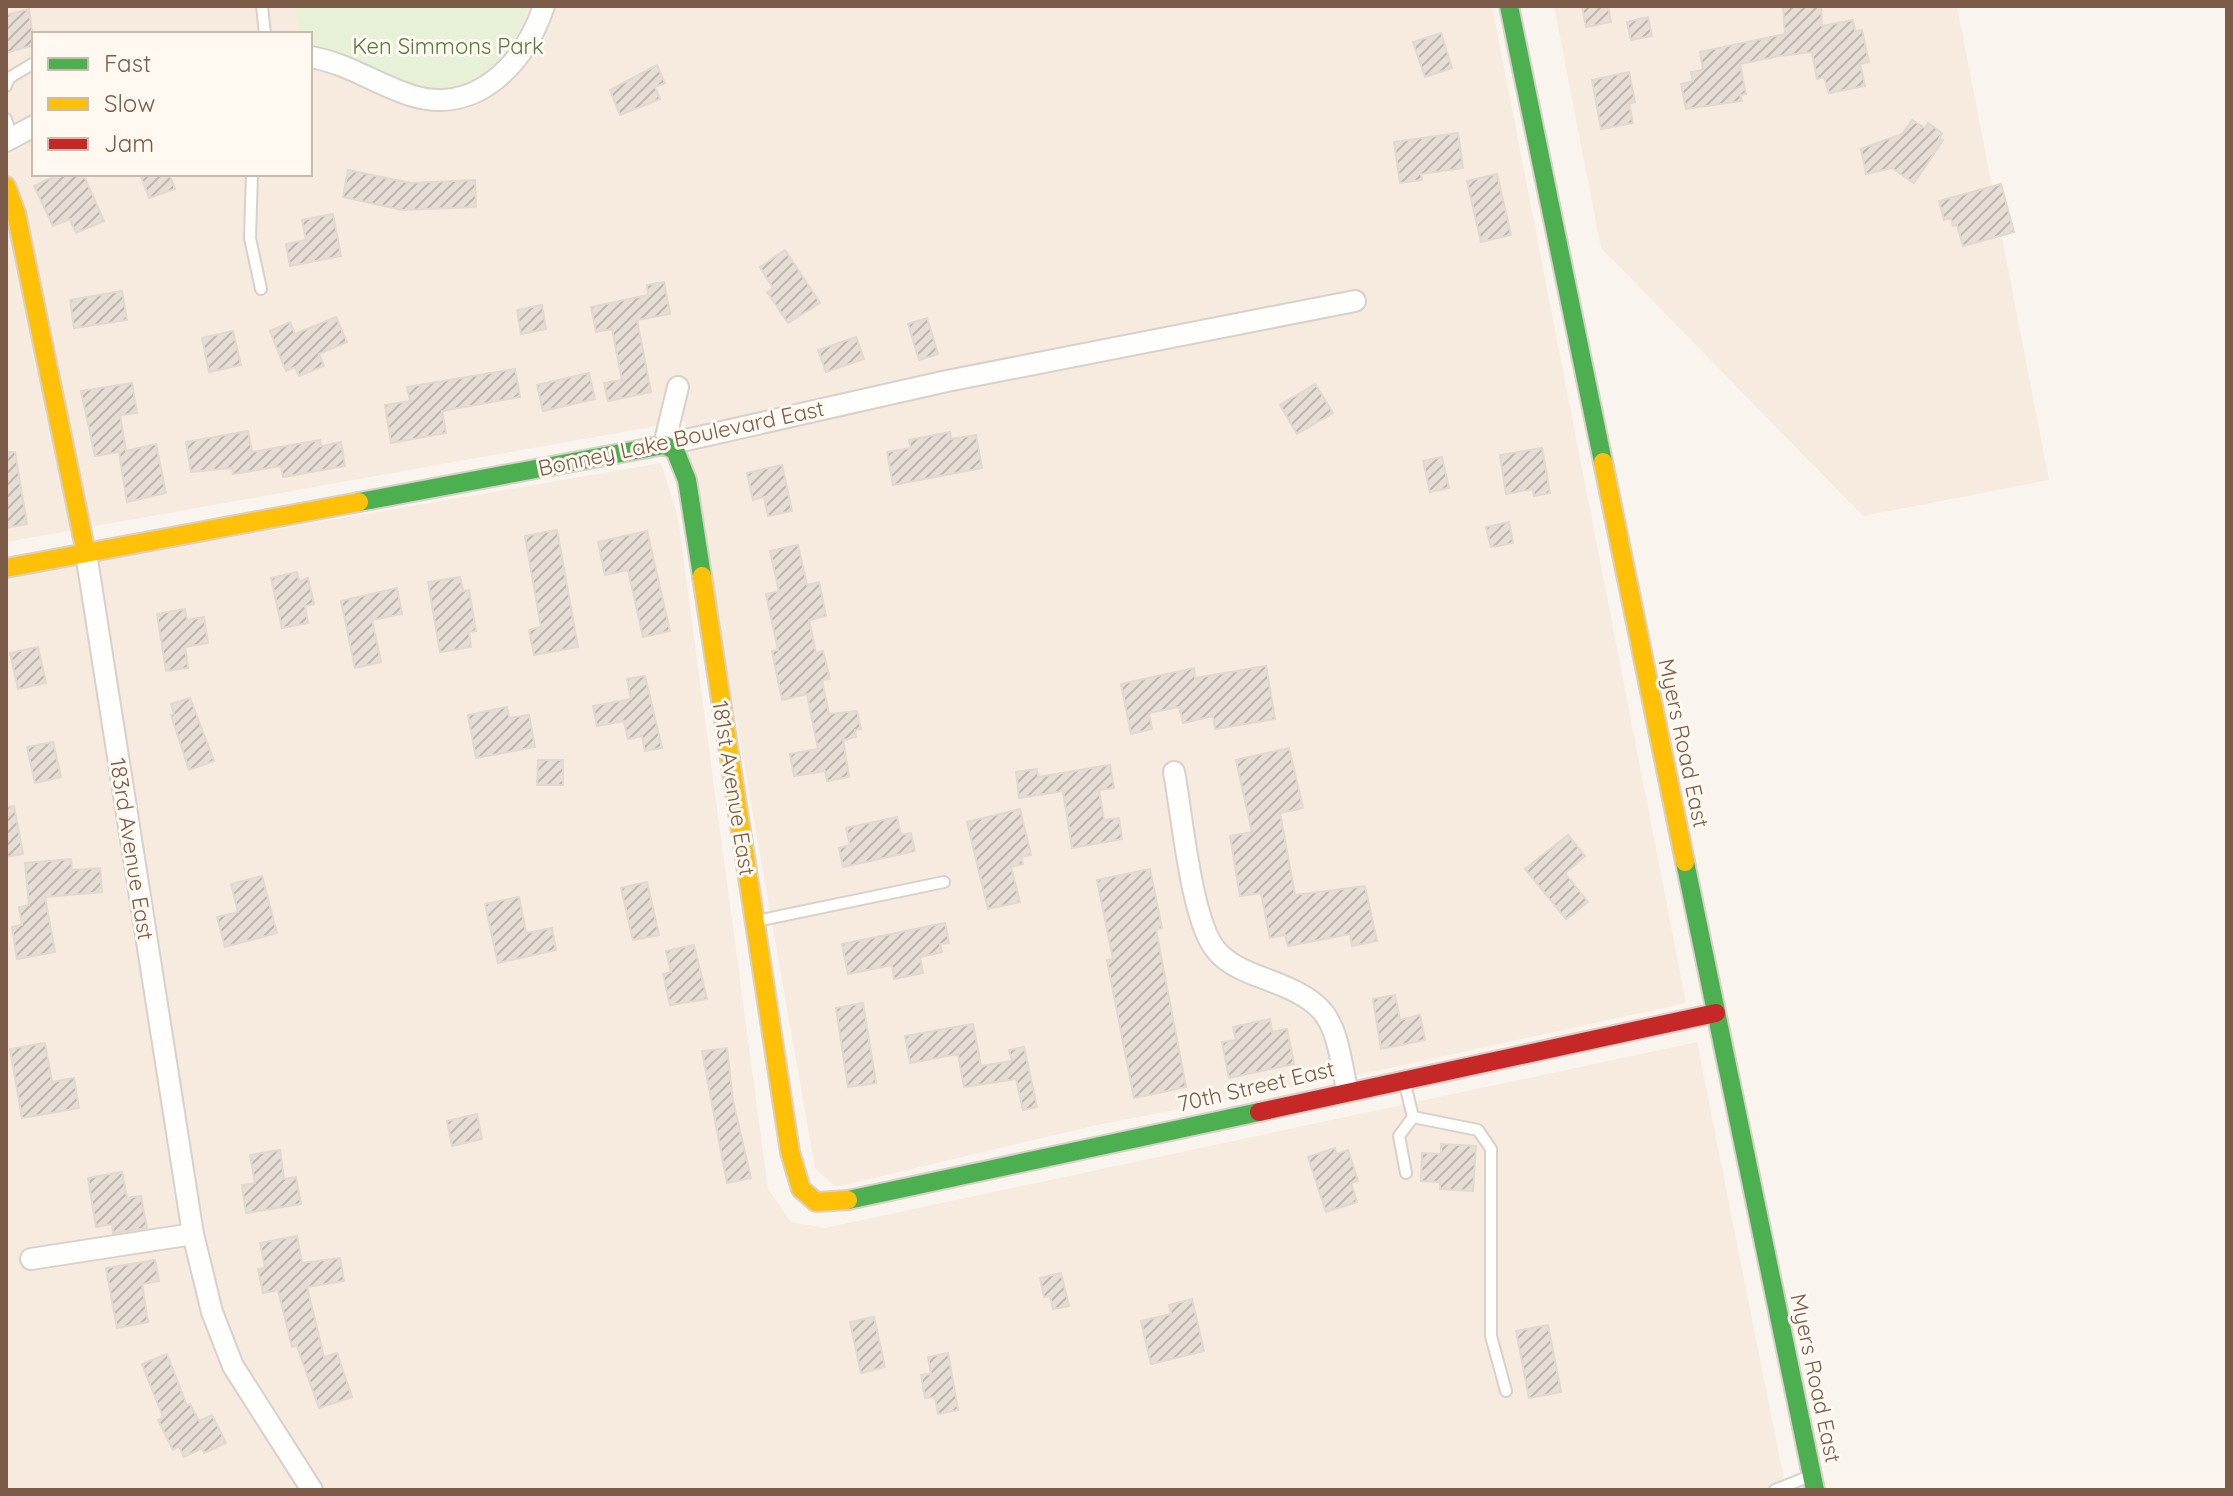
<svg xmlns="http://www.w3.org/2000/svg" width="2233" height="1496" viewBox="0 0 2233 1496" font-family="Quicksand,sans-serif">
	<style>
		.residential { fill: #f6ebde; fill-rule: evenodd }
		.green { fill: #e6f1d7 }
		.building { fill: url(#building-hatch); stroke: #e3d8cf; stroke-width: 2 }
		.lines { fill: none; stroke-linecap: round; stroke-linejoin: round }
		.lane-casing { stroke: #d8d0ca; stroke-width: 14 }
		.street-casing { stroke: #d8d0ca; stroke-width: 24 }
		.fast-casing { stroke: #d9d0c9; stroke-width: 22 }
		.slow-casing { stroke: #d9d0c9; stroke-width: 22 }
		.jam-casing { stroke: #d9d0c9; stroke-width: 22 }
		.lane { stroke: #fefefc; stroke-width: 10 }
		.street { stroke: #fefefc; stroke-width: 20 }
		.fast { stroke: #4caf50; stroke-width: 18 }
		.slow { stroke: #ffc107; stroke-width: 18 }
		.jam { stroke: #c62828; stroke-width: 18 }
		.labels { text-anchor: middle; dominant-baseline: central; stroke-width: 6; stroke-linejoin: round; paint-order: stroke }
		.park-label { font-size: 22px; fill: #507c3d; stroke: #fff9f1 }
		.street-label { font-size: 22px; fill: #7c5b49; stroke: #fff9f1 }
	</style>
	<defs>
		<pattern id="building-hatch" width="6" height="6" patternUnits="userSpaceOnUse" patternTransform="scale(2)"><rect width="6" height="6" fill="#e6ddd5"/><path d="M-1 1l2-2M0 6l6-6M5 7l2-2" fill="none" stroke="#bfb6af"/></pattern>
	</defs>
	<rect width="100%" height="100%" fill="#f9f5ee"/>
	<path class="residential" d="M 6,6 L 1492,6 L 1686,1003 L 1376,1071 L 1097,1125 L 836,1187 L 815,1168 L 684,421 L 6,542 ZM 34,34 L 310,34 L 310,174 L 34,174 Z
		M 1554,6 L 1957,6 L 2049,480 L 1863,516 L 1601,248 Z
		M 661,463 L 678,518 L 768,1189 L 791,1222 L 825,1228 L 1697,1042 L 1786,1490 L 6,1490 L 6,576 Z"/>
	<path class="green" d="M 295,6 L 528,6 C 512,60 468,103 408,82 C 373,70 350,51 310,46 L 310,34 L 301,34 Z"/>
	<path class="building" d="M 1582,6 L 1608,6 L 1611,22 L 1586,27 Z
		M 1783,6 L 1821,6 L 1822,26 L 1853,20 L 1855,31 L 1862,30 L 1869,62 L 1860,64 L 1865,86 L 1829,93 L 1824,77 L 1817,79 L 1812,52 L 1779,56 L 1740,64 L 1746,94 L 1740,95 L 1742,101 L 1686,109 L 1681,84 L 1693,81 L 1691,72 L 1703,70 L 1700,52 L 1785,34 Z
		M 29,9 L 34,45 L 6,53 L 6,15 Z
		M 1648,17 L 1652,36 L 1631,40 L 1627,22 Z
		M 1441,33 L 1452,68 L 1425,77 L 1413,42 Z
		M 657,65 L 665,83 L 655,87 L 660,99 L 620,115 L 610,90 Z
		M 1629,72 L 1635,102 L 1629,104 L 1633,123 L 1601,129 L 1592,80 Z
		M 1912,120 L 1925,128 L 1928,123 L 1942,133 L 1939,139 L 1943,140 L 1914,183 L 1892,168 L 1866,174 L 1861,149 L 1902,134 Z
		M 1458,133 L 1463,168 L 1421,174 L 1422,180 L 1400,183 L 1394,142 Z
		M 348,170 L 411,183 L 475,180 L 476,207 L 402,210 L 343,197 Z
		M 59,174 L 83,174 L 104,221 L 76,233 L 70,219 L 53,226 L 34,186 Z
		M 140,174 L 169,174 L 175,189 L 149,198 Z
		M 1497,174 L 1511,235 L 1481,242 L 1467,181 Z
		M 2001,184 L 2014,232 L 1963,246 L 1957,225 L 1953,226 L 1951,218 L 1944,220 L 1939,201 Z
		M 333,214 L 341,256 L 290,266 L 286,244 L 306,240 L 302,220 Z
		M 785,250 L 820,303 L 788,323 L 767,292 L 773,288 L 760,267 Z
		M 664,282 L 670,314 L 637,320 L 651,392 L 608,401 L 604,383 L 622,380 L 612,329 L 596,332 L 591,307 L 648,295 L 647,285 Z
		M 122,291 L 127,320 L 74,328 L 70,300 Z
		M 542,305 L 546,329 L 521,334 L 517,310 Z
		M 336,317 L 347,342 L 319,354 L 324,366 L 299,376 L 295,367 L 286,371 L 270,331 L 290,322 L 295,334 Z
		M 927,318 L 938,354 L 919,360 L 908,324 Z
		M 233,331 L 241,365 L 209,372 L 202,338 Z
		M 856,337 L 864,359 L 826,372 L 818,350 Z
		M 515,369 L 520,397 L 442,411 L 446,433 L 391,443 L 385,405 L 410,401 L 407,387 Z
		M 589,373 L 595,399 L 543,411 L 537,385 Z
		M 132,383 L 137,413 L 120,415 L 126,451 L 156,444 L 166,493 L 127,502 L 119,452 L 95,456 L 81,391 Z
		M 1315,384 L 1333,413 L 1297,434 L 1280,405 Z
		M 248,431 L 252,452 L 320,440 L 321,446 L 341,442 L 345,466 L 283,477 L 281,466 L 233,474 L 232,468 L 191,472 L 186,442 Z
		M 950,432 L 951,439 L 976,435 L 982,468 L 893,485 L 887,452 L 911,448 L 909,440 Z
		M 1542,448 L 1550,493 L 1534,496 L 1533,489 L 1506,494 L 1500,455 Z
		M 6,452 L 15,452 L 27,524 L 6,528 Z
		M 1442,457 L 1449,488 L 1430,492 L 1423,461 Z
		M 782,465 L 792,511 L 768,516 L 764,497 L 753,500 L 747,473 Z
		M 1509,522 L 1513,543 L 1491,547 L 1486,527 Z
		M 557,530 L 578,647 L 534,655 L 529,630 L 541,627 L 525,536 Z
		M 647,531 L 670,631 L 643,637 L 628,570 L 605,575 L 598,542 Z
		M 798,545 L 807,585 L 819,582 L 826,616 L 809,620 L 816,653 L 823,651 L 830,679 L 822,680 L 829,714 L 857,711 L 861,729 L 855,730 L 856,737 L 843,740 L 849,777 L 827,781 L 825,771 L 794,776 L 790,754 L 818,749 L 807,694 L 782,700 L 772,651 L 778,650 L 766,594 L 779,591 L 770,551 Z
		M 297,572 L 299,581 L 308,578 L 314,604 L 305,606 L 308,623 L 282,628 L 271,578 Z
		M 460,577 L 463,591 L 469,590 L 476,631 L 469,632 L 471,647 L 440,652 L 428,582 Z
		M 397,588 L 402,614 L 372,620 L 381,662 L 355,668 L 341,601 Z
		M 185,609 L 187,620 L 204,617 L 208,643 L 185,647 L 188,668 L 166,671 L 157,614 Z
		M 38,647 L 46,683 L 18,689 L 10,653 Z
		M 1266,666 L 1275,719 L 1215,729 L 1213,716 L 1183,723 L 1179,707 L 1149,713 L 1152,729 L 1131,734 L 1121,684 L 1194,668 L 1195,678 Z
		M 645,676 L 662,748 L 645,751 L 642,736 L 628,739 L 624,721 L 597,726 L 593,706 L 631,699 L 627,679 Z
		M 190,698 L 214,761 L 189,770 L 171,715 L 174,714 L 171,704 Z
		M 507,707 L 509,718 L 529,715 L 535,747 L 476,758 L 468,715 Z
		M 53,742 L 61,777 L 35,783 L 27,747 Z
		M 1289,748 L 1303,808 L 1280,813 L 1295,895 L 1365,886 L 1377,941 L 1352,946 L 1350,934 L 1288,946 L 1285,935 L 1270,938 L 1261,893 L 1240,896 L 1230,836 L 1252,832 L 1236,760 Z
		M 538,760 L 563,760 L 563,785 L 537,785 Z
		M 1110,765 L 1114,788 L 1099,790 L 1104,820 L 1119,818 L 1122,839 L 1072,848 L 1063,791 L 1019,798 L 1016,772 L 1037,769 L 1038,777 Z
		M 14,806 L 23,854 L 6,857 L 6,807 Z
		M 1020,809 L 1031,855 L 1021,857 L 1023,864 L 1011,867 L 1020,902 L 988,909 L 967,822 Z
		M 897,817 L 901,835 L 911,833 L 915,851 L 843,867 L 839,848 L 850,845 L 846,828 Z
		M 1568,835 L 1585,856 L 1565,873 L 1588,902 L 1566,919 L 1525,869 Z
		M 71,859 L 72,870 L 100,868 L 102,892 L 45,897 L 55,952 L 17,959 L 12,927 L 22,925 L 19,907 L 29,905 L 25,863 Z
		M 1150,869 L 1162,928 L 1156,930 L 1186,1087 L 1134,1098 L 1107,960 L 1113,959 L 1097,880 Z
		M 262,876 L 277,933 L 225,947 L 217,917 L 238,912 L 231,884 Z
		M 647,882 L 659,935 L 633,940 L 621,888 Z
		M 519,897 L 526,933 L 552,928 L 556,950 L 498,963 L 485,904 Z
		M 945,923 L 949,943 L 940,944 L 942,952 L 920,957 L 923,973 L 894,979 L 892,965 L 848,974 L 842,944 Z
		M 694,945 L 707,999 L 670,1005 L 663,974 L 671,972 L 666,951 Z
		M 1395,995 L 1400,1020 L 1420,1015 L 1425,1040 L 1381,1049 L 1373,999 Z
		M 863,1003 L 876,1083 L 848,1087 L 836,1008 Z
		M 1270,1019 L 1272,1032 L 1287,1029 L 1294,1064 L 1229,1078 L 1222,1042 L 1236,1040 L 1233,1027 Z
		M 973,1024 L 981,1066 L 1012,1061 L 1009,1050 L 1024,1047 L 1037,1107 L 1023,1110 L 1016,1079 L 964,1087 L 958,1054 L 910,1063 L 905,1036 Z
		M 45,1043 L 52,1082 L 74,1078 L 79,1108 L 22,1118 L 10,1049 Z
		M 727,1048 L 733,1101 L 751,1178 L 727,1183 L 702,1051 Z
		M 477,1114 L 482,1139 L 452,1146 L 447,1121 Z
		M 1441,1144 L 1476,1146 L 1473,1191 L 1440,1189 L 1440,1182 L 1421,1181 L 1422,1153 L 1441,1154 Z
		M 1335,1148 L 1336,1154 L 1348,1150 L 1358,1181 L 1351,1183 L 1357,1202 L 1326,1212 L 1308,1157 Z
		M 280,1150 L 284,1179 L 296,1177 L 301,1204 L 246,1213 L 242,1185 L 255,1183 L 250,1155 Z
		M 122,1172 L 127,1198 L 141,1196 L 147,1228 L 113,1233 L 112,1224 L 96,1227 L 88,1178 Z
		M 297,1236 L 302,1263 L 340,1258 L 344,1281 L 307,1287 L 324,1357 L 337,1353 L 352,1397 L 319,1408 L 297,1346 L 292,1347 L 278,1290 L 263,1293 L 258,1269 L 265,1268 L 260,1243 Z
		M 155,1260 L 159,1281 L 142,1284 L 148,1322 L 117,1328 L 106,1268 Z
		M 1061,1273 L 1069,1306 L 1053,1309 L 1050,1296 L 1044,1297 L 1040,1278 Z
		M 1192,1299 L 1204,1351 L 1151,1364 L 1141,1321 L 1171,1314 L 1169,1305 Z
		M 874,1317 L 885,1367 L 861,1373 L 850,1322 Z
		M 1548,1325 L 1561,1392 L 1529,1398 L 1516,1331 Z
		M 948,1353 L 958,1410 L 938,1414 L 935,1397 L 925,1398 L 921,1375 L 931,1374 L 928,1357 Z
		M 167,1354 L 187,1406 L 190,1404 L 199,1421 L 212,1415 L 226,1443 L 204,1453 L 202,1448 L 184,1457 L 179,1446 L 173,1450 L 158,1420 L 163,1417 L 142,1364 Z"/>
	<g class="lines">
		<defs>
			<path id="lane" d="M 262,6 L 265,34
				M 6,86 L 9,78 L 34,63
				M 6,119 L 12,138
				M 252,174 L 250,238 L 261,289
				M 757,921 L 944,882
				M 1405,1084 L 1413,1117 L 1478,1130 L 1491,1149 L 1491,1336 L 1506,1391
				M 1406,1173 L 1399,1136 L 1413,1117
				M 1775,1490 L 1810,1476"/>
			<path id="street" d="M 310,57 C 348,63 377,85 413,96 C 478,115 525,62 544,6
				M 6,141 L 34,126
				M 664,445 L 947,381 L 1355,301
				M 664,445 L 678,387
				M 86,553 L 193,1234 L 212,1312 L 233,1366 L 312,1490
				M 1174,772 C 1182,813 1191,921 1216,950 C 1227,964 1246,972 1263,978 C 1334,1004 1333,1018 1347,1090
				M 31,1259 L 193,1234"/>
			<path id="fast" d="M 1509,6 L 1603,462
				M 359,502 L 664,445 L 675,450 L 687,480 L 702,576
				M 1685,862 L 1815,1490
				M 848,1200 L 1259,1112"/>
			<path id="slow" d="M 6,186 L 16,213 L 86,553
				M 1603,462 L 1685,862
				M 6,568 L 359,502
				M 702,576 L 790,1152 L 801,1189 L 816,1202 L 848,1200"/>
			<path id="jam" d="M 1259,1112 L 1716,1013"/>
		</defs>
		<use href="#lane" class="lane-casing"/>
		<use href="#street" class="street-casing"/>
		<use href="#fast" class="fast-casing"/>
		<use href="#slow" class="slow-casing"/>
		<use href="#jam" class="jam-casing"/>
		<use href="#lane" class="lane"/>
		<use href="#street" class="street"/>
		<use href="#fast" class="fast"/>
		<use href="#slow" class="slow"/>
		<use href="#jam" class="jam"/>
	</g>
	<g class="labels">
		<g class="park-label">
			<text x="448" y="46">Ken Simmons Park</text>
		</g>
		<g class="street-label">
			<text transform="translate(681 438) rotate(-12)">Bonney Lake Boulevard East</text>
			<text transform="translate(1684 743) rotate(78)">Myers Road East</text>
			<text transform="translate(734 788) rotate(81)">181st Avenue East</text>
			<text transform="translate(132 849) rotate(81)">183rd Avenue East</text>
			<text transform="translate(1256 1086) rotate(-13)">70th Street East</text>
			<text transform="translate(1816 1378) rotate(78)">Myers Road East</text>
		</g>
	</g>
	<rect width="2233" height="1496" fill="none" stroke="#7c5b49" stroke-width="16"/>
	<rect x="32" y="32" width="280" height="144" fill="#fff9f1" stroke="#cbbaae" stroke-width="2"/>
	<rect x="48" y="58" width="40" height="12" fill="#4caf50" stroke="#cbbaae" stroke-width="2"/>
	<text x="104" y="72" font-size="24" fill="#7c5b49">Fast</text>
	<rect x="48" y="98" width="40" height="12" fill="#ffc107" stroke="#cbbaae" stroke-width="2"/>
	<text x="104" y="112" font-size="24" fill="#7c5b49">Slow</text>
	<rect x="48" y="138" width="40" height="12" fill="#c62828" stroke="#cbbaae" stroke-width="2"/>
	<text x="104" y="152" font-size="24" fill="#7c5b49">Jam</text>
</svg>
